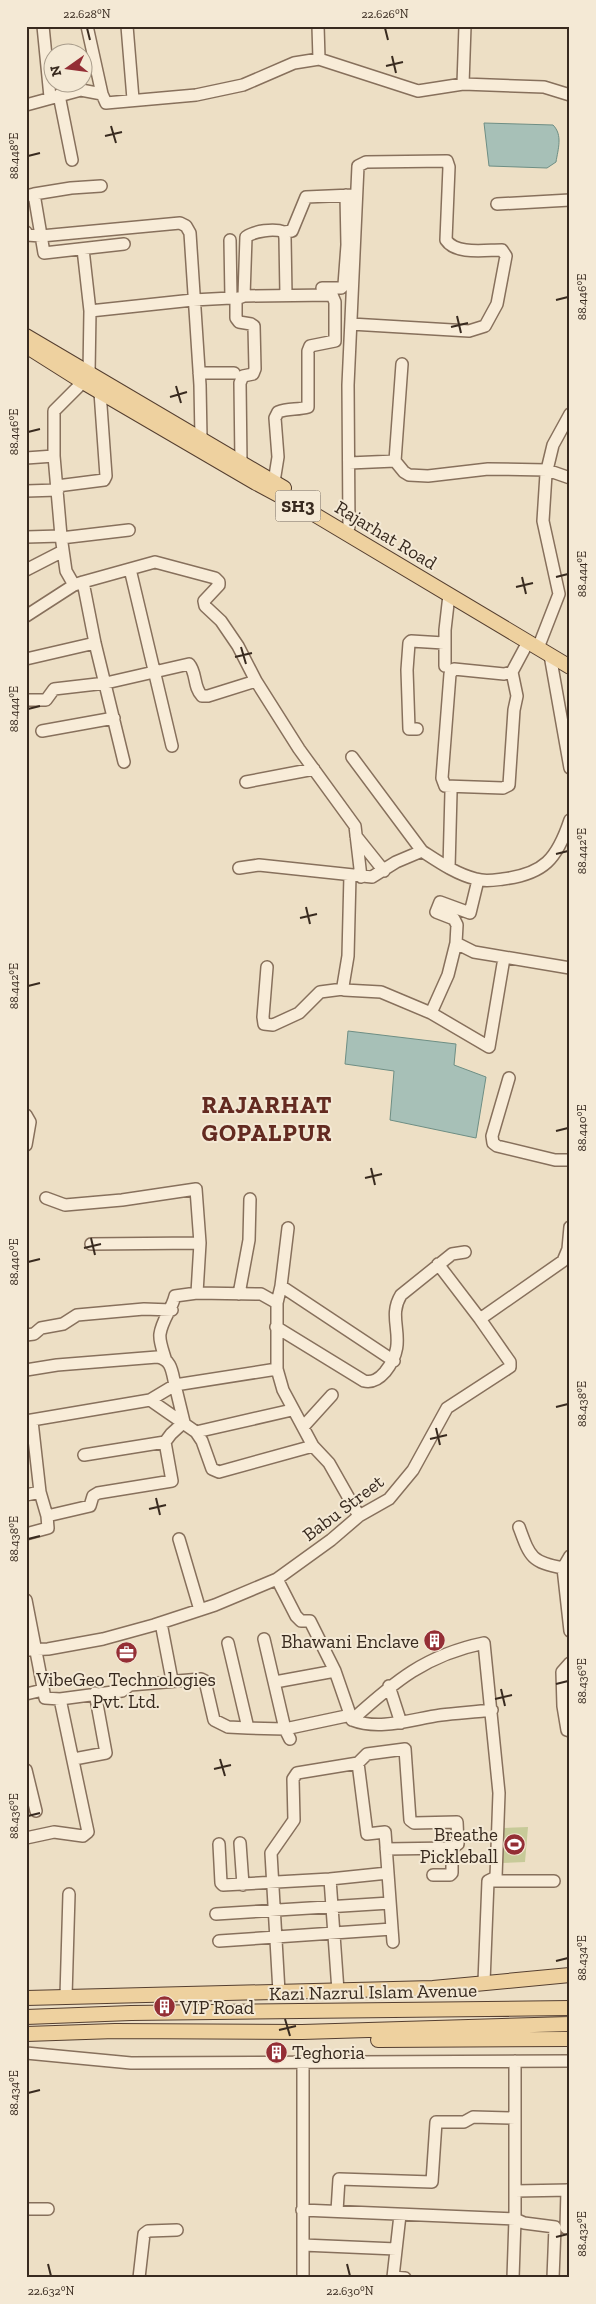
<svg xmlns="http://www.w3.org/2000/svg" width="596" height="2304" viewBox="0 0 596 2304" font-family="'Zilla Slab',serif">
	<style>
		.green { fill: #c7ca99 }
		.water { fill: #a7c0b7; stroke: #6e8e84 }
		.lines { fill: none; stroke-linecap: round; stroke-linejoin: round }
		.minor-casing { stroke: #87705c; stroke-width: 14 }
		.major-casing { stroke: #553f30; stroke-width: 16 }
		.minor { stroke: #f8ecd8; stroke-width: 11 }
		.major { stroke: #eed19f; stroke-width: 14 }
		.ticks { fill: none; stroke: #382a1f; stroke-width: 2 }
		.labels { text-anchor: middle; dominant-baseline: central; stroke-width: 4; stroke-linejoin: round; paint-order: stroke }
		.shield { fill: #f4e9d5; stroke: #706356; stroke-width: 1 }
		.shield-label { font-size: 18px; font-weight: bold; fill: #382a1f }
		.street-label { font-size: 19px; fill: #382a1f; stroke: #f4e9d5 }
		.poi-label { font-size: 19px; fill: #382a1f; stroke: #f4e9d5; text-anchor: end }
		.district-label { font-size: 24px; font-weight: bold; letter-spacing: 1px; fill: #632a20; stroke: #f4e9d5 }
		.neatline { fill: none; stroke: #382a1f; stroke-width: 2 }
		.ticks-label { font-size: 12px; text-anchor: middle; fill: #382a1f }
	</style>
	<rect width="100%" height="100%" fill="#eddfc5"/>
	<path class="green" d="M 528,1827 L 525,1862 L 501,1863 L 503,1828 Z"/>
	<path class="water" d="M 484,123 L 553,125 C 563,135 558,149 556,162 L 547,168 L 489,166 Z
		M 348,1031 L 456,1044 L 454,1065 L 486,1077 L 476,1138 L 390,1120 L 394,1071 L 345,1064 Z"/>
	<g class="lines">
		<defs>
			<path id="minor" d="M 43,26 L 50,97
				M 87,26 L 102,94
				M 127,26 L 133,99
				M 318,26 L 319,59
				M 463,84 L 465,26
				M 59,95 L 72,160
				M 26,105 L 81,90 L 102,94 L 106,103 L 196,95 L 243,85 L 294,63 L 319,59 L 418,91 L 463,84 L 544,87 L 570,95
				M 34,194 L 71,188 L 101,186
				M 26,196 L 34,194 L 44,253 L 124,244
				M 497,204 L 570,200
				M 26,232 L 27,235 L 41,236 L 180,223 L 186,226 L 190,233 L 200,385 L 201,438
				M 284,232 L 292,231 L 306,197 L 352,195
				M 83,249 L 90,311
				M 322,288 L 341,288 L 344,285 L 347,245 L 346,195
				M 244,296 L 246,237 C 254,231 274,228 284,232 L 285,238 L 286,295
				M 199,373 L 234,373
				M 26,458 L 54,456
				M 395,461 L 402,364
				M 241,463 L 240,383 L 243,376 L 253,374 L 255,369 L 254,326 L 251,324 L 239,322 L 236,318 L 236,299 L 244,296 L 332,295 L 335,302 L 335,341 L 310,346 L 308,351 L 308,407 C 298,410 288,408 278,412 L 275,418 L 278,457 L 274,482
				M 349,463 L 395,461 L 404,472 L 409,475 L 428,476 L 488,469 L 547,470 L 570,478
				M 57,486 L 104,480 L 106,476 L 100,392
				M 26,491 L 58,490
				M 349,527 L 348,385 L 358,166 L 366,162 L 447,161 L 449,167 L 446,240 C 456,255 485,250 502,250 L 506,256 L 497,304 L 485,326 L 469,331 L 351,324
				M 61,536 L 66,571 L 74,585 L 83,582 L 95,643 L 124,762
				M 26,537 L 61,536 L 54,456 L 54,411 L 83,382 L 89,373 L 90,311 L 193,300 L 231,298 L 230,240
				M 61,538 L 129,530
				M 130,569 L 172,746
				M 26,570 L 63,551
				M 83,582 L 155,562 L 215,578 L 219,582 L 219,585 L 204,601 L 205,606 L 221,621 L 238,646 L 256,681
				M 26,616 L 74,585
				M 538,648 L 559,594 L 543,521 L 546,474 L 553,445 L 570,414
				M 550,655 L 570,768
				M 26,659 L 95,643
				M 445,666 L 445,630 L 449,595
				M 512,672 L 504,674 L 454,669 L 450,674 L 442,778 L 445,786 L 503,788 L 509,785 L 514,710 L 517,696 L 512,672 L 528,642
				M 26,700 L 46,700 L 54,689 L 106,683 L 189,664 C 197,673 193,687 202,696 L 208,696 L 256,681 L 299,749 L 355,826 L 361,877
				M 417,729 L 409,729 L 407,670 L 409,643 L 411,641 L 444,643
				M 42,731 L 114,718
				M 352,757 L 422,851
				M 246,782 L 314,769
				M 356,836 L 384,871
				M 239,868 L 259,865 L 372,877 L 396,862 L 422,851 C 439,862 456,874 476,879 C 485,882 495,880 503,879 C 544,874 557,859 570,820
				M 449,868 L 451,792
				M 350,875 L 348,956 L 343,986 L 344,990 L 381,992 L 431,1013 L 448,975 L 456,943
				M 478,880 L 470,913 L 440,902 L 436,912 L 454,919 L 457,925 L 456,943 L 474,952 L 570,968
				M 267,967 L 263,1017 L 264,1024 L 273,1025 L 299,1013 L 320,992 L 343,989
				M 431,1013 L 489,1047 L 504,958
				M 509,1078 L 492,1136 L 493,1143 L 497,1146 L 555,1160 L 570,1160
				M 26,1115 L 30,1122 L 26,1145
				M 46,1198 L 65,1205 L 122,1200 L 196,1189 L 200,1243 L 197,1293
				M 91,1244 L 200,1243
				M 438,1264 L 480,1319
				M 281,1286 L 394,1361
				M 239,1294 L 249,1240 L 250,1199
				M 277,1303 L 281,1286 L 288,1228
				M 276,1327 L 364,1381 C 373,1383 379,1379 385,1372 C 411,1340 385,1321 401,1295 L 452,1254 L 465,1252
				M 26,1335 L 34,1334 L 41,1328 L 63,1324 L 77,1315 L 144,1309 L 172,1310
				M 165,1358 C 163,1351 159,1341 160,1334 C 162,1320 172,1309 175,1296 L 197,1293 L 261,1294 L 277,1303 L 277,1369 L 283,1390 L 313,1446 L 329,1463 L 359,1516
				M 26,1370 L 57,1365 L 157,1357 C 172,1359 172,1372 175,1385 L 277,1369
				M 26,1421 L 150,1400 L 196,1432 L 202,1441 L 212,1469 L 219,1472 L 313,1446
				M 303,1427 L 332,1395
				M 196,1432 L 292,1410
				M 84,1455 L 165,1442
				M 26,1495 L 40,1492
				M 47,1516 L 90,1506 L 93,1496 L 98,1493 L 172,1481 L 165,1442 L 171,1434 L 184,1422 L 175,1385 L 150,1400
				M 519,1527 C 530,1557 531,1562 563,1568 L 570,1556
				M 26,1534 L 48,1528 L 47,1516 L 40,1492 L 32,1421
				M 179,1539 L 200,1610
				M 570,1565 L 563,1568 L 570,1631
				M 277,1579 L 296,1616 L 301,1621 L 310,1621 L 335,1671 L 352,1720
				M 26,1600 L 45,1698 L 60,1699 L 113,1692 L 122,1691 L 130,1685 L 201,1679 L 205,1681 L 214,1720 L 228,1727 L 248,1728 L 228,1643
				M 161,1623 L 172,1680
				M 264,1639 L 285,1729 L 290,1739
				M 26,1650 L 48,1649 L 103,1639 L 154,1625 L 215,1605 L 277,1579 L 331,1540 L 359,1516 L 389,1499 L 413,1470 L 447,1408 L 510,1367 L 510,1362 L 480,1319 L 563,1261 L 568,1249 L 570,1227
				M 570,1663 L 562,1672 L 563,1706 L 567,1730 L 570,1731
				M 275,1682 L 335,1671
				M 389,1686 L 401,1723
				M 26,1694 L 43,1690
				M 352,1720 C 395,1681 426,1655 484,1643 L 499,1793 L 496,1877 L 488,1881 L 484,1982
				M 352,1720 C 380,1731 412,1719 441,1715 C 458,1713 475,1712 492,1710
				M 248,1728 L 285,1729 L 351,1715
				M 74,1759 L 106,1753 L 95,1693
				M 358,1763 L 367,1754 L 405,1749 L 410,1820 L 414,1823 L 457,1822 L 458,1844 L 452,1848
				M 26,1770 L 36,1811
				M 26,1838 L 54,1832 L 83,1836 L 88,1832 L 60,1699
				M 240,1843 L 243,1885
				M 219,1844 L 221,1883 L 223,1885 L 330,1879 L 338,1991
				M 386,1849 L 452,1848 L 452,1873 L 450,1875 L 433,1875
				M 330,1879 L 388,1873
				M 490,1881 L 554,1881
				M 216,1914 L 390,1903
				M 219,1941 L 392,1929
				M 279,1992 L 271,1853 L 294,1820 L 293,1779 L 297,1773 L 358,1763 L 367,1834 L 385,1832 L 393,1942
				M 66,1996 L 69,1894
				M 26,2053 L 131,2063 L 570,2061
				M 515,2061 L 515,2219 L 524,2223 L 555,2227 L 553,2278
				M 515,2191 L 570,2190
				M 26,2209 L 48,2209
				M 302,2210 L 515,2219 L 513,2278
				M 337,2211 L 339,2179 L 432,2182 L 436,2122 L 464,2122 L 473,2117 L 515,2118
				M 400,2215 L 393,2277 L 405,2278
				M 566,2228 L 567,2190
				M 303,2245 L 396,2249
				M 139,2278 L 144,2234 L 148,2231 L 177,2230
				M 303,2278 L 303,2063"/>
			<path id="major" d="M 26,336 L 284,488
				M 26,346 L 83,382 L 256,483 L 312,513 L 570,667
				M 26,1998 L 433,1988 L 570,1975
				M 26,2017 L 131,2013 L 570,2008
				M 26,2034 L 115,2031 L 302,2032 L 570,2024
				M 378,2040 L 570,2039"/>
		</defs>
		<use href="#minor" class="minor-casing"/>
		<use href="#major" class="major-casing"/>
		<use href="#minor" class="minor"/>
		<use href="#major" class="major"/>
	</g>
	<path class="ticks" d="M 87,28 L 90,40M 385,28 L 388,40M 392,56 L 396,73M 386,66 L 403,62M 111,126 L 116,143M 105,136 L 122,132M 28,156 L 40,153M 556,300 L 568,297M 457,316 L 461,333M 451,327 L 468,323M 176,386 L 181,403M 170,397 L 187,392M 28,432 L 40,429M 522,577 L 526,594M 556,577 L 568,574M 516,587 L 533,583M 241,647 L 246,664M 235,657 L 252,653M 28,709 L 40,706M 556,854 L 568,851M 306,907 L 310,924M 300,918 L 317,914M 28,986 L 40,983M 556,1131 L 568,1128M 371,1168 L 375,1185M 365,1178 L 382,1174M 91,1238 L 95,1255M 84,1248 L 101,1244M 28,1262 L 40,1259M 556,1407 L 568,1404M 436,1428 L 440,1445M 430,1439 L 447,1435M 156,1498 L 160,1515M 149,1509 L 166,1505M 28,1539 L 40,1536M 556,1684 L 568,1681M 501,1689 L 505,1706M 495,1699 L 512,1695M 220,1759 L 225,1776M 214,1769 L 231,1765M 28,1816 L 40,1813M 556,1961 L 568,1958M 285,2019 L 290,2036M 279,2030 L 296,2026M 28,2093 L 40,2090M 556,2237 L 568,2234M 48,2264 L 51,2276M 347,2264 L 350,2276"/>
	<defs>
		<symbol id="building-disc" viewBox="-11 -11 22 22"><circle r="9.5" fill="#942e35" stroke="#f4e9d5"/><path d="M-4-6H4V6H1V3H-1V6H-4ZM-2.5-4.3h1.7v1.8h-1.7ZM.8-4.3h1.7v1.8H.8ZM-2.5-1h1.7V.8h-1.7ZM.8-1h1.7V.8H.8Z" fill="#fff"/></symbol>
		<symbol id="office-disc" viewBox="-11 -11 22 22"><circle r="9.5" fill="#942e35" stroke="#f4e9d5"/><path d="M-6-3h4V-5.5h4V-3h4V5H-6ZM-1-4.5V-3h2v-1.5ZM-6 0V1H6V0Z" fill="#fff"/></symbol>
		<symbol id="stadium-disc" viewBox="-11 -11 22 22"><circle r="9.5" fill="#942e35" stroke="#f4e9d5"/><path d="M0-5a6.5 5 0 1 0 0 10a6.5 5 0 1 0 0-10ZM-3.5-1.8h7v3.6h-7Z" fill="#fff"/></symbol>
	</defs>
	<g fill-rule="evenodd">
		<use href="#building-disc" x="422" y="1628" width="25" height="25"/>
		<use href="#office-disc" x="114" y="1640" width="25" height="25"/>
		<use href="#stadium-disc" x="502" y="1832" width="25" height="25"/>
		<use href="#building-disc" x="152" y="1994" width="25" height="25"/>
		<use href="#building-disc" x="264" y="2040" width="25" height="25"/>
	</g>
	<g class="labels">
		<rect class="shield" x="275.5" y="490.5" width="45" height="31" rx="4"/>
		<g class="shield-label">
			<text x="298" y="506">SH3</text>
		</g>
		<g class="street-label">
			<text transform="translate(386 535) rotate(31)">Rajarhat Road</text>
			<text transform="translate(343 1508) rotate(-37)">Babu Street</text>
			<text transform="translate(373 1992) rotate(-1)">Kazi Nazrul Islam Avenue</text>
		</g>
		<g class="poi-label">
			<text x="419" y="1641">Bhawani Enclave</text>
			<text x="126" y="1679" text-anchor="middle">VibeGeo Technologies<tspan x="126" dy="22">Pvt. Ltd.</tspan></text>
			<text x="498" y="1834">Breathe<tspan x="498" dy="22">Pickleball</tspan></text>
			<text x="180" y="2007" text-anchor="start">VIP Road</text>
			<text x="292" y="2052" text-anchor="start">Teghoria</text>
		</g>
		<g class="district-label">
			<text x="267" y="1104">RAJARHAT<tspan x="267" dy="28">GOPALPUR</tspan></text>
		</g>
	</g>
	<rect width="596" height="2304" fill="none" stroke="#f4e9d5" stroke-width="55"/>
	<g transform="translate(68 68) rotate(256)"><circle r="24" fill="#f4e9d5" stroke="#a99d8c"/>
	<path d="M0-4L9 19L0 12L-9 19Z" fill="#942e35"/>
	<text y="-8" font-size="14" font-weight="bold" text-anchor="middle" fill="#382a1f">N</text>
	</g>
	<rect x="28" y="28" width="540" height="2248" class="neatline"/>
	<g class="ticks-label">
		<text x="87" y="18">22.628°N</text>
		<text x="385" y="18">22.626°N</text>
		<text transform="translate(14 156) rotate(-90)" y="4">88.448°E</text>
		<text transform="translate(582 297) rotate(-90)" y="4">88.446°E</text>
		<text transform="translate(14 432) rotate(-90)" y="4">88.446°E</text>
		<text transform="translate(582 574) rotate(-90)" y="4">88.444°E</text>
		<text transform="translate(14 709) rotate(-90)" y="4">88.444°E</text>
		<text transform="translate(582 851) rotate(-90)" y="4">88.442°E</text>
		<text transform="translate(14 986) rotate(-90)" y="4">88.442°E</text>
		<text transform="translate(582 1128) rotate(-90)" y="4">88.440°E</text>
		<text transform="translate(14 1262) rotate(-90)" y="4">88.440°E</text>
		<text transform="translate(582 1404) rotate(-90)" y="4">88.438°E</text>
		<text transform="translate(14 1539) rotate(-90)" y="4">88.438°E</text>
		<text transform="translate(582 1681) rotate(-90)" y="4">88.436°E</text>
		<text transform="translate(14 1816) rotate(-90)" y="4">88.436°E</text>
		<text transform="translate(582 1958) rotate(-90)" y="4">88.434°E</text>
		<text transform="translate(14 2093) rotate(-90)" y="4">88.434°E</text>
		<text transform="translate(582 2234) rotate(-90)" y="4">88.432°E</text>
		<text x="51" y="2295">22.632°N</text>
		<text x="350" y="2295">22.630°N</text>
	</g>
</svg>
